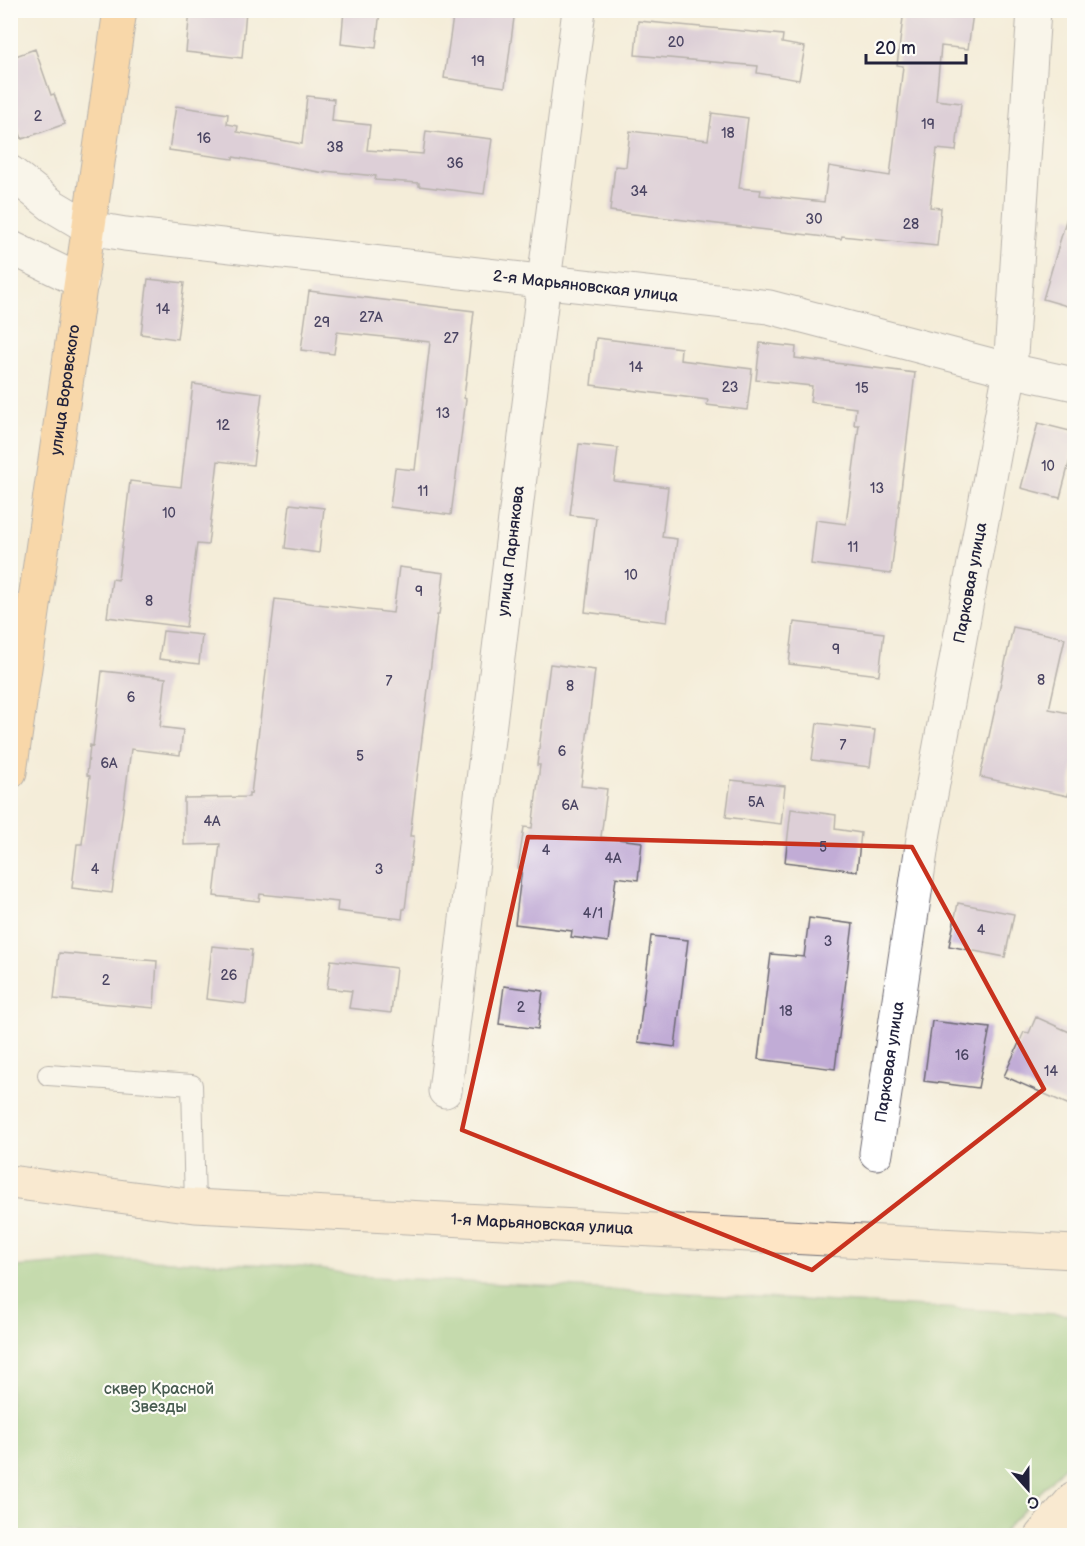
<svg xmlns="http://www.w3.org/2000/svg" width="1085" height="1546" viewBox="0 0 1085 1546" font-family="'Balsamiq Sans',sans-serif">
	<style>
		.green { fill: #8cc478; stroke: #57735a; stroke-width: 1.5 }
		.building { fill: #c1acd6 }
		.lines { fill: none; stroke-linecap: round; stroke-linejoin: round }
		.service-casing { stroke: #6c6972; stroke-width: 22 }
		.minor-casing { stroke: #6c6972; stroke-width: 35 }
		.secondary-casing { stroke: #6c6972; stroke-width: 35 }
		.primary-casing { stroke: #6c6972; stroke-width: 35 }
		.service { stroke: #fff; stroke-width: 20 }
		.minor { stroke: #fff; stroke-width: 33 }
		.secondary { stroke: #fee5c5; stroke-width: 33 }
		.primary { stroke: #fcbd6f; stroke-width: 33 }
		.marked { fill: none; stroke: #c8321e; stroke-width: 4.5; stroke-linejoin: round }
		.labels { text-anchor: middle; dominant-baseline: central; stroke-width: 4.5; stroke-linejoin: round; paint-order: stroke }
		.number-label { font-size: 14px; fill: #4a4462 }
		.street-label { font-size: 16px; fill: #22223b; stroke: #fdfcf7 }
		.park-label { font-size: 16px; fill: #475b50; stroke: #fdfcf7 }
	</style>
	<rect width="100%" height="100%" fill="#fdfcf7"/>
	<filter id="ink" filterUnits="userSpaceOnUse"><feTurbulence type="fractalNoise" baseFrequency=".0167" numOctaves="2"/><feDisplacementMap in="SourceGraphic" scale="12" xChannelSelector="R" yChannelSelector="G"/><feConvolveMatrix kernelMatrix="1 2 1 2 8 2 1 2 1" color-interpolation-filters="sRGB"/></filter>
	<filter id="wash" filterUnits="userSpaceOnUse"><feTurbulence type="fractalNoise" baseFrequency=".008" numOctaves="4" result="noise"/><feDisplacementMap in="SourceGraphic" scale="24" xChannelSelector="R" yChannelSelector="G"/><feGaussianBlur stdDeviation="1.35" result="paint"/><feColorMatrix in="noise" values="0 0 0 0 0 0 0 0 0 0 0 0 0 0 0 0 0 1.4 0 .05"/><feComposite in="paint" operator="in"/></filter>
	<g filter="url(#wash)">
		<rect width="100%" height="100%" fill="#f4edd9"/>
		<path class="green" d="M 116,1259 L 304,1266 L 357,1276 L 1074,1315 L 1074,1456 L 1000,1535 L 14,1535 L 13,1453 L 10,1451 L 11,1278 L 15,1267 Z"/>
		<g id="blocks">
			<path class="building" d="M 190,10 L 246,10 L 242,58 L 186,52 Z
				M 344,10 L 380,10 L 376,48 L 341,44 Z
				M 454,10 L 515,10 L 505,87 L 444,78 Z
				M 904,10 L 953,10 L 973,13 L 968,49 L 941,46 L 936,100 L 961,103 L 956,151 L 937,149 L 930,207 L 941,208 L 937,246 L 842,236 L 841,239 L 610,211 L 615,166 L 626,167 L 630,131 L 708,140 L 712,113 L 748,118 L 739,188 L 761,190 L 760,195 L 824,202 L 829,166 L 890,176 L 903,66 L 897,65 Z
				M 638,21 L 783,35 L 782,43 L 805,47 L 799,80 L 757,73 L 758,66 L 635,55 Z
				M 35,49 L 51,95 L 54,94 L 65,124 L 22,139 L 10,105 L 10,58 Z
				M 307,96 L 334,99 L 332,121 L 370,125 L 367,150 L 423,154 L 426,131 L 492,139 L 484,194 L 419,186 L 419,183 L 375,180 L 376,176 L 325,171 L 325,173 L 233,157 L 233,159 L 169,150 L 176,106 L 228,114 L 227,124 L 238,126 L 237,132 L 302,144 Z
				M 1067,217 L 1074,218 L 1074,308 L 1043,299 Z
				M 148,279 L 184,283 L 177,339 L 141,334 Z
				M 309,291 L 474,311 L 464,398 L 466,399 L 451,515 L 390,507 L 395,468 L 415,470 L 430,342 L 337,332 L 334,354 L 301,350 Z
				M 596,338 L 681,348 L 680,360 L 752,369 L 747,410 L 707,405 L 708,400 L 591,385 Z
				M 760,343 L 796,347 L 795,358 L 915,373 L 891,574 L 811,564 L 816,520 L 846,524 L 859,425 L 854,425 L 856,408 L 810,402 L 812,386 L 756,380 Z
				M 193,384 L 262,393 L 253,465 L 218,461 L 208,545 L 197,544 L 186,627 L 107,617 L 112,579 L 118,580 L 130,481 L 181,487 Z
				M 1038,423 L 1074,432 L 1074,444 L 1060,498 L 1021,488 Z
				M 579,444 L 618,448 L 614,481 L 668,487 L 662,537 L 677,539 L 667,622 L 585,612 L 596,518 L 570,515 Z
				M 290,504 L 324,508 L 319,553 L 285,548 Z
				M 399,567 L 444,573 L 439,615 L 437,615 L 410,836 L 414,836 L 405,909 L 403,909 L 402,919 L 337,911 L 338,902 L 260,894 L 259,901 L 214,896 L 220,844 L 184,845 L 184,798 L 249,797 L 249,793 L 251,794 L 275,599 L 393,613 Z
				M 794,622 L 884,633 L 879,675 L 789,664 Z
				M 1013,627 L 1065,638 L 1049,709 L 1074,714 L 1074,767 L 1068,796 L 980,777 Z
				M 163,631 L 202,635 L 199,664 L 159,659 Z
				M 550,664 L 595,670 L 581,786 L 607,789 L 601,837 L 642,842 L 638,880 L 616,877 L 608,942 L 571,937 L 572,931 L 515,924 L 522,868 L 518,868 L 524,827 L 532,828 L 540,765 L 537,765 Z
				M 102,671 L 166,678 L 160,727 L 183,730 L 180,755 L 131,749 L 112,893 L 72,888 L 77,844 L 82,844 L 90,776 L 87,775 L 90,745 L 93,746 Z
				M 817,723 L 875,730 L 870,767 L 812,760 Z
				M 731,780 L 785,786 L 781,824 L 726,817 Z
				M 791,809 L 836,815 L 835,829 L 861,833 L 857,871 L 785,862 Z
				M 958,903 L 1014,914 L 1005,957 L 949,946 Z
				M 809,918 L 853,924 L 835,1069 L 758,1059 L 771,954 L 804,957 Z
				M 651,936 L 688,940 L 675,1047 L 638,1042 Z
				M 212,946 L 252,950 L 246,1004 L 206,999 Z
				M 59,953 L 157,961 L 154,1008 L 54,999 Z
				M 331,960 L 396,968 L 391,1013 L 349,1008 L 352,991 L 327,988 Z
				M 504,986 L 543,991 L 538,1029 L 499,1024 Z
				M 1036,1017 L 1074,1034 L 1074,1107 L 1004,1076 L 1024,1032 L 1029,1033 Z
				M 932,1021 L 990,1028 L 978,1088 L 924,1081 Z"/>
		</g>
	</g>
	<g filter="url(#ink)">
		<use href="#blocks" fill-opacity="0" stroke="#6c6972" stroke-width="1.5"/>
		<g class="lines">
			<defs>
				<path id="service" d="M 48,1075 L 192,1085 L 195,1206"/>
				<g id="minor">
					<path id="s1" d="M 10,172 L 53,206 L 90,228 L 125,234 L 769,307 L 1010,370 L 1074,384"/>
					<path d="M 10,247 L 82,282"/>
					<path id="s2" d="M 445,1091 L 544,281 L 579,10"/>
					<path id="s3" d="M 876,1153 L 924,832 L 1010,370 L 1034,10"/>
				</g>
				<g id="secondary">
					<path id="s4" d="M 10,1182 L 195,1206 L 1074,1252"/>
					<path d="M 1041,1536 L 1074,1498"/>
				</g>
				<g id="primary">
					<path id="s5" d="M 10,772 L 120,10"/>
				</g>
			</defs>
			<use href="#service" class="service-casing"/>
			<use href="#minor" class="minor-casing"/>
			<use href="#secondary" class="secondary-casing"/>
			<use href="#primary" class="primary-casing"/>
			<use href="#service" class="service"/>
			<use href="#minor" class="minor"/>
			<use href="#secondary" class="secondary"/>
			<use href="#primary" class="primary"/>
		</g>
	</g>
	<path d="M0 0H1085V1546H0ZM 528,837 L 912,847 L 1044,1089 L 812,1270 L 462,1130 Z" fill="#f4edd9" fill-opacity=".55" fill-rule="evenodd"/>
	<path class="marked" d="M 528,837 L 912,847 L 1044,1089 L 812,1270 L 462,1130 Z"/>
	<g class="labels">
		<g class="number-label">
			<text x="676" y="42">20</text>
			<text x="478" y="61">19</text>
			<text x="38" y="116">2</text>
			<text x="928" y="124">19</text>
			<text x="728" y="133">18</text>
			<text x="204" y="138">16</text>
			<text x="335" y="147">38</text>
			<text x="455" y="163">36</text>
			<text x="639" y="191">34</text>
			<text x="814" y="219">30</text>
			<text x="911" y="224">28</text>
			<text x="163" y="309">14</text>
			<text x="371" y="317">27А</text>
			<text x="322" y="322">29</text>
			<text x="451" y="338">27</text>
			<text x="636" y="367">14</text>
			<text x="730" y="387">23</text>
			<text x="862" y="388">15</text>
			<text x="443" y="413">13</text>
			<text x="223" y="425">12</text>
			<text x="1048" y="466">10</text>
			<text x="877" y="488">13</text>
			<text x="423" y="491">11</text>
			<text x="169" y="513">10</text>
			<text x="853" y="547">11</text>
			<text x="631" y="575">10</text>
			<text x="419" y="591">9</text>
			<text x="149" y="601">8</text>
			<text x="836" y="649">9</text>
			<text x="1041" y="680">8</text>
			<text x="389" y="681">7</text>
			<text x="570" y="686">8</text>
			<text x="131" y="697">6</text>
			<text x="843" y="745">7</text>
			<text x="562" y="751">6</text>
			<text x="360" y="756">5</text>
			<text x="109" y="763">6А</text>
			<text x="756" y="802">5А</text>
			<text x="570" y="805">6А</text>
			<text x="212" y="821">4А</text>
			<text x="823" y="847">5</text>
			<text x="546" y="850">4</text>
			<text x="613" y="858">4А</text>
			<text x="95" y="869">4</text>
			<text x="379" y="869">3</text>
			<text x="593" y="913">4/1</text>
			<text x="981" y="930">4</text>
			<text x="828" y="941">3</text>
			<text x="229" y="975">26</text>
			<text x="106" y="980">2</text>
			<text x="521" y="1007">2</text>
			<text x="786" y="1011">18</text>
			<text x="962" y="1055">16</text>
			<text x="1051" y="1071">14</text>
		</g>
		<g class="street-label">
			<text stroke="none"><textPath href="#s1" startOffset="597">2-я Марьяновская улица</textPath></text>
			<text stroke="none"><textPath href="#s5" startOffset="386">улица Воровского</textPath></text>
			<text stroke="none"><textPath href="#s2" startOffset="544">улица Парнякова</textPath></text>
			<text stroke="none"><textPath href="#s3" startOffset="578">Парковая улица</textPath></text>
			<text stroke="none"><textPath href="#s3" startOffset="92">Парковая улица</textPath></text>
			<text stroke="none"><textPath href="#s4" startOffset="534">1-я Марьяновская улица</textPath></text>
		</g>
		<g class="park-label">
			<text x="159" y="1389">сквер Красной<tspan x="159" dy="18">Звезды</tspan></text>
		</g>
	</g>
	<rect width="1085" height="1546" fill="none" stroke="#fdfcf7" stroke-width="36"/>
	<g transform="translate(1028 1489) rotate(159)" stroke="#fdfcf7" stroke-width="4.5" paint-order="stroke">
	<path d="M0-4.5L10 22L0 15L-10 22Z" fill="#22223b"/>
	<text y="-9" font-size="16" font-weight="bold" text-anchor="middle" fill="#22223b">С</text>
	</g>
	<path d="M866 54v9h100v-9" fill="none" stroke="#22223b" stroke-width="3"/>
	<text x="875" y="54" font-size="18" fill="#22223b" stroke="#fdfcf7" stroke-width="4.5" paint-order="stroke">20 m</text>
</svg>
